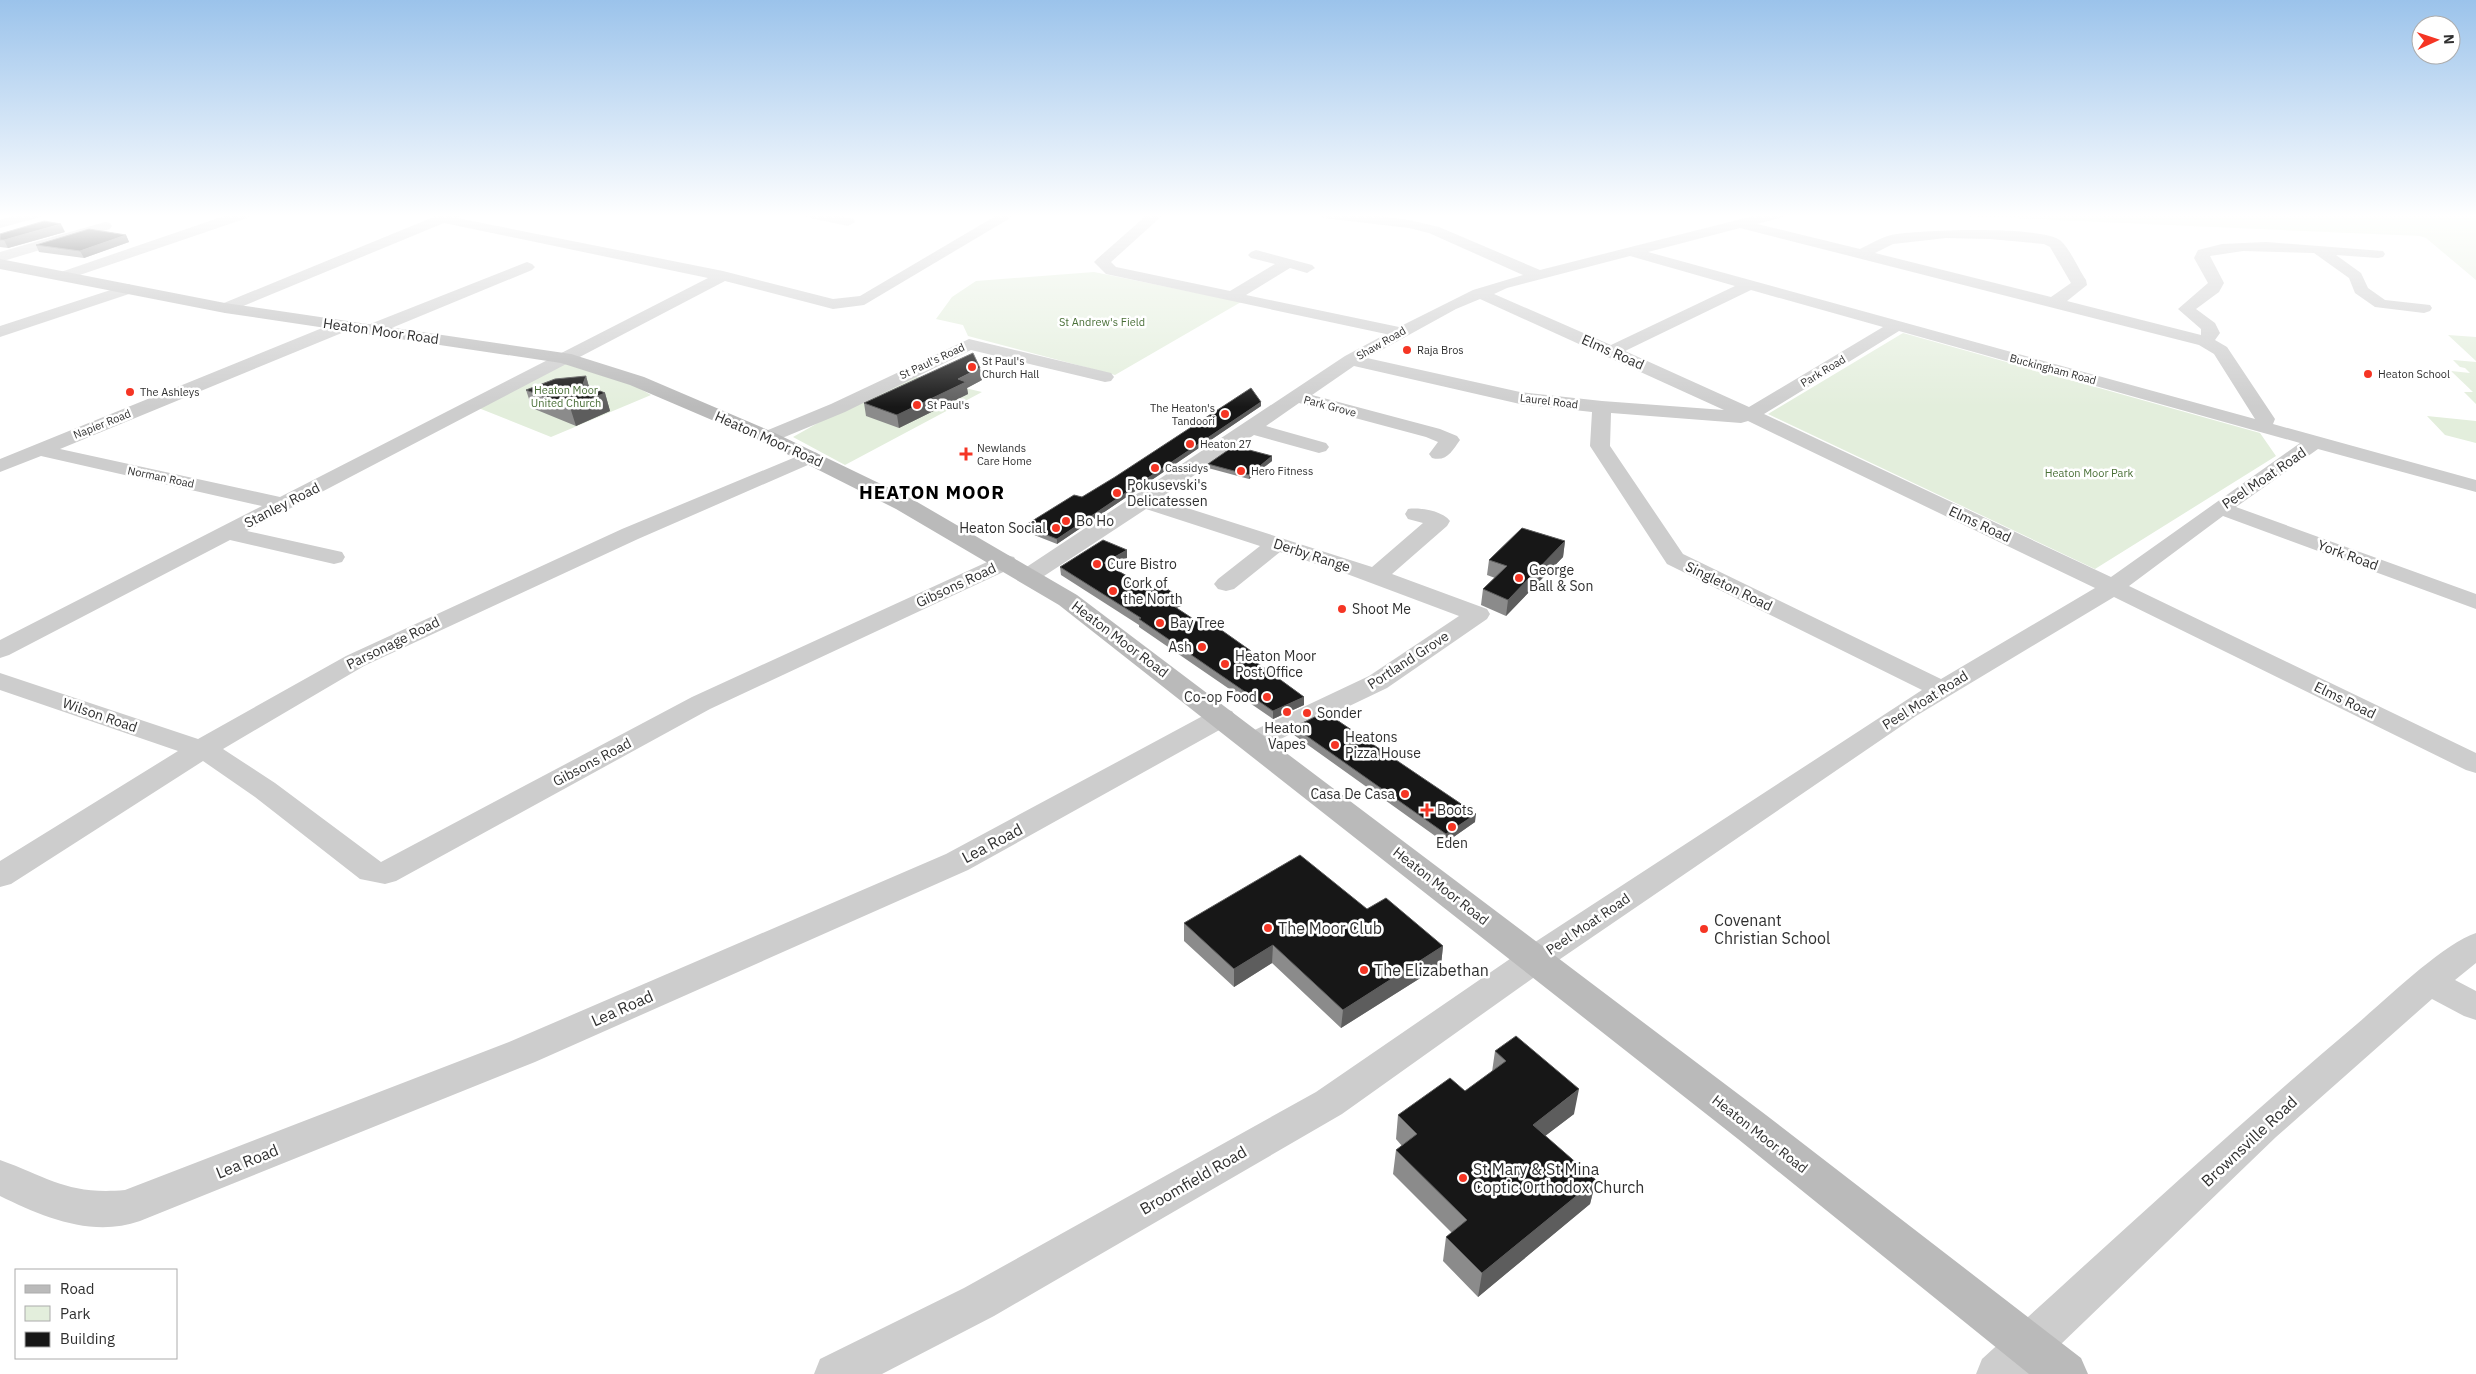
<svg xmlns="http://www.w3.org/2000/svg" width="2476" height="1374" viewBox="0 0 2476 1374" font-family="'IBM Plex Sans',sans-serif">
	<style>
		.green { fill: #e3eedc }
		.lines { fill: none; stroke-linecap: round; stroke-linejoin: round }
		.minor { fill: #cdcdcd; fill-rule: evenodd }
		.secondary { fill: #bababa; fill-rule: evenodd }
		.wall { fill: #8b8b8b }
		.shaded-wall { fill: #5d5d5d }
		.building { fill: #171717; stroke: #5d5d5d }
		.poi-dot { fill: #f53524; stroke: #fff; stroke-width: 2 }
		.labels { text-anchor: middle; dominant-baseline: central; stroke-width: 5; stroke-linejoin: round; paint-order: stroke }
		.far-park-label { font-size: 11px; fill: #4a7038; stroke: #fff }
		.far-street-label { font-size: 11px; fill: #303030; stroke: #fff }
		.far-poi-label { font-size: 11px; fill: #303030; stroke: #fff; text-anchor: start }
		.street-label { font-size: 14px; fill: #303030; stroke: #fff }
		.poi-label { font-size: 14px; fill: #303030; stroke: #fff; text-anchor: start }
		.near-street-label { font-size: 16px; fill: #303030; stroke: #fff }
		.near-poi-label { font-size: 16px; fill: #303030; stroke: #fff; text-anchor: start }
		.district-label { font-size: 19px; font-weight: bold; letter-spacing: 1px; fill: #000; stroke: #fff }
	</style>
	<rect width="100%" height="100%" fill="#fff"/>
	<path class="green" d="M 1917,214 L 2476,214 L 2476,280 L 2426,238 L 2420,236 Z
		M 1094,272 L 1241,302 L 1115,375 L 968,336 L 963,325 L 936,319 L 952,297 L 976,281 Z
		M 1903,333 L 2260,433 L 2276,456 L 2095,569 L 1768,414 Z
		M 2448,335 L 2476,337 L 2476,361 Z
		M 2453,360 L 2476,362 L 2476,404 L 2464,392 L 2473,392 L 2451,371 L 2470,373 L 2465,368 L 2460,367 Z
		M 566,362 L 628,382 L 651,395 L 551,437 L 476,407 Z
		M 905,374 L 982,392 L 845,465 L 793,437 Z
		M 2427,416 L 2476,421 L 2476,443 L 2445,435 Z"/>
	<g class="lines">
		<path class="minor" d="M 19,214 L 43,214 L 41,217 L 0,228 L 0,220 Z
			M 230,214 L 252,214 L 250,217 L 68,279 L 63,281 L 55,276 L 58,273 Z
			M 441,214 L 461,214 L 457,218 L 723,271 L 833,299 L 860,296 L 999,214 L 1017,214 L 864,305 L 833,309 L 725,281 L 247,531 L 342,552 L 345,557 L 342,562 L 334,564 L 230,540 L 9,655 L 0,658 L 0,640 L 262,506 L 41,456 L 0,472 L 0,459 L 337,322 L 349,322 L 351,326 L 349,330 L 60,449 L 280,497 L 708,278 L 444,223 L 231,311 L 225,313 L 217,308 L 219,305 Z
			M 803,214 L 832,214 L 853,219 L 855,222 L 848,226 L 805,217 Z
			M 1148,214 L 1164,214 L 1111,262 L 1116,267 L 1230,291 L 1275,264 L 1251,258 L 1248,255 L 1251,252 L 1256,250 L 1312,265 L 1315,268 L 1307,273 L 1290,268 L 1246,295 L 1399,327 L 1473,290 L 1523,275 L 1429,233 L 1409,228 L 1323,218 L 1316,214 L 1362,214 L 1409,220 L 1439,227 L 1540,270 L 1761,214 L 1786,214 L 1784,217 L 1757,224 L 1860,249 C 1870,244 1880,238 1891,235 C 1918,230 2042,225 2061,241 C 2070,249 2079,270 2086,280 L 2087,285 L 2067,301 L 2201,335 L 2201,329 L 2178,309 L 2208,283 L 2194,258 L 2198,250 L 2222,244 L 2266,242 L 2383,251 L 2385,254 L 2383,257 L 2378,258 L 2336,255 L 2361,273 L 2368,288 L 2385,300 L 2430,305 L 2432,308 L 2430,311 L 2424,313 L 2375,307 L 2355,293 L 2349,278 L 2314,253 L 2243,251 L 2210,256 L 2224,283 L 2219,292 L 2196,309 L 2215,323 L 2220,333 L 2215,340 L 2227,347 L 2275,419 L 2273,424 L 2476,480 L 2476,492 L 2318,449 L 2236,507 L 2476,594 L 2476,609 L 2223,516 L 2129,586 L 2476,753 L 2476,773 L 2466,770 L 2114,597 L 1916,716 L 1547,968 L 1342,1114 L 994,1316 L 882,1374 L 814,1374 L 820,1359 L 964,1288 L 1316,1092 L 1523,950 L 1922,690 L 1667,564 L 1590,446 L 1592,412 L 1520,404 L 1354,366 L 1312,395 L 1440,429 L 1457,436 L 1460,440 C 1452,451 1447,462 1432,458 L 1429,454 L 1438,442 L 1426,437 L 1299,403 L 1266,426 L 1326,443 L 1329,447 L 1326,451 L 1319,453 L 1254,435 L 1159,499 L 1372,567 L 1423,523 L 1408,519 L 1405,514 L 1408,509 C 1420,507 1443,511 1450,521 L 1447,526 L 1392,574 L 1487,609 L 1490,614 L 1487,619 L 1387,688 L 1264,747 L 1254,750 L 1244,747 L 1240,741 L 1244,735 L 1369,676 L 1459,616 L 1347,574 L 1280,552 L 1234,589 L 1226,591 L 1218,589 L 1214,584 L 1218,579 L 1260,546 L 1146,509 L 1038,580 L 1030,582 L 1022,580 L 1018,575 L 1022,570 L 1345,356 L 1386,334 L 1106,274 L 1094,262 L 1097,259 ZM 1740,228 L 2199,345 L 2214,354 L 2255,419 L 1648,252 ZM 1946,238 L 1990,239 L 2044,244 L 2050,247 L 2071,283 L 2051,297 L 1875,253 L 1893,244 ZM 1630,256 L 1735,286 L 1611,345 L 1494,294 L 1507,288 ZM 1751,290 L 1883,327 L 1749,407 L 1625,351 ZM 1480,299 L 1724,410 L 1602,401 L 1520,392 L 1367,358 L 1456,309 ZM 1899,331 L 2300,443 L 2111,577 L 1764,414 ZM 1611,413 L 1741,423 L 1748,421 L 2095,588 L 1941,679 L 1683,554 L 1610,446 Z
			M 105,222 L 110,223 L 112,226 L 110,229 L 0,262 L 0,252 Z
			M 527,262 L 532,264 L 535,267 L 532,270 L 377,334 L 365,334 L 363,330 L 365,326 Z
			M 129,284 L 137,289 L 135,292 L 0,337 L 0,326 Z
			M 969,339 L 1111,373 L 1114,377 L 1111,381 L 1105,382 L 971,350 L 845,412 L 775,441 L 761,441 L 758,437 L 761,433 L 831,404 Z
			M 810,451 L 817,453 L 820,457 L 817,461 L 638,539 L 364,666 L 223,749 L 275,783 L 381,862 L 692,697 L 998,557 L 1006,555 L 1014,557 L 1017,562 L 1014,567 L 710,709 L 396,881 L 385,884 L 360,879 L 255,797 L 203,761 L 11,884 L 0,887 L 0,861 L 178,751 L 0,690 L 0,673 L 198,739 L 346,656 L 622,529 Z
			M 1222,709 L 1232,711 L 1236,717 L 1232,723 L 968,870 L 535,1062 L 140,1221 C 92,1238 43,1217 0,1196 L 0,1160 C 50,1178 68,1195 125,1190 L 509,1042 L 946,854 L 1212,711 Z
			M 2476,933 L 2476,963 L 2455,980 L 2476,991 L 2476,1020 L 2464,1016 L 2432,999 L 2276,1137 L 2030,1374 L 1976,1374 L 1982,1359 C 2106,1246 2229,1132 2357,1024 C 2385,1000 2444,943 2476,933 Z"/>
		<path class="secondary" d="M 0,259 L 225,303 L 571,354 L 644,377 L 775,433 L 912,499 L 1077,595 L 1766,1115 L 2081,1358 L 2088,1374 L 2029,1374 L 1738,1139 L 1059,605 L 896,509 L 761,441 L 630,385 L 561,363 L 225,313 L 0,269 Z"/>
	</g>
	<path class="wall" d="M 65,232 L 8,248 L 0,247 L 0,234 Z
		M 126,235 L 129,242 L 84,258 L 39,252 L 36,245 Z
		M 586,376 L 589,387 L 605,393 L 610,411 L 576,426 L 532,408 L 526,390 Z
		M 982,380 L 967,388 L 968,394 L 899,428 L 866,416 L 864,403 Z
		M 1261,402 L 1261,406 L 1057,544 L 1024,531 L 1024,526 L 1082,497 Z
		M 1272,456 L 1272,461 L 1249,479 L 1208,468 L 1208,464 Z
		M 1565,541 L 1563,557 L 1506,616 L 1481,605 L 1483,589 L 1495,578 L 1487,575 L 1489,560 Z
		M 1127,558 L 1111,567 L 1150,589 L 1181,598 L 1181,606 L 1176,608 L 1251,658 L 1304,697 L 1304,705 L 1273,719 L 1139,627 L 1139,625 L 1061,575 L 1060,567 Z
		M 1294,727 L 1475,822 L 1445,843 L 1294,735 Z
		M 1367,909 L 1443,946 L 1441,965 L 1341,1028 L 1272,963 L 1234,987 L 1184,941 L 1184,923 Z
		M 1495,1051 L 1574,1114 L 1545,1136 L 1596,1180 L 1590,1204 L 1478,1297 L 1443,1261 L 1446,1237 L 1452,1233 L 1393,1174 L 1396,1150 L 1402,1146 L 1396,1139 L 1398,1115 L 1465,1091 L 1492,1072 Z"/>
	<path class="shaded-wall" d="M 61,224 L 65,232 L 8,248 L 4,240 Z
		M 126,235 L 129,242 L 84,258 L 80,251 Z
		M 980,368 L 982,380 L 967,388 L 968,394 L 899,428 L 897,415 L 958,379 Z
		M 586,376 L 591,394 L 605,393 L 610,411 L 576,426 L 570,407 L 583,384 Z
		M 1261,402 L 1261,406 L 1057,544 L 1057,539 Z
		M 1272,456 L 1272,461 L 1249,479 L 1249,475 Z
		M 1565,541 L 1563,557 L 1506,616 L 1508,600 Z
		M 1127,550 L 1127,558 L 1105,570 L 1104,563 Z
		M 1181,598 L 1181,606 L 1169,611 L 1169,603 Z
		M 1251,651 L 1251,659 L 1245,654 Z
		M 1304,697 L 1304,705 L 1273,719 L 1273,711 Z
		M 1476,814 L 1475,822 L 1445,843 L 1446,834 Z
		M 1273,945 L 1272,963 L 1234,987 L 1234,969 Z
		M 1443,946 L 1441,965 L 1341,1028 L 1343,1010 Z
		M 1579,1089 L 1574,1114 L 1528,1149 L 1533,1125 Z
		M 1596,1180 L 1590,1204 L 1478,1297 L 1482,1273 Z"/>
	<path class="building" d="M 44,221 L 61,224 L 4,240 L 0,240 L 0,234 Z
		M 89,229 L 126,235 L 80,251 L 36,245 Z
		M 973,353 L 980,368 L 958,379 L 966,382 L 897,415 L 864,403 Z
		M 586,376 L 583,384 L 605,393 L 570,407 L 526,390 L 555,379 Z
		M 1251,388 L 1261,402 L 1057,539 L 1024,526 L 1074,495 L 1082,497 L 1115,477 Z
		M 1234,446 L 1272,456 L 1249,475 L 1208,464 Z
		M 1522,528 L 1565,541 L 1508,600 L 1483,589 L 1507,566 L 1489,560 Z
		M 1103,540 L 1127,550 L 1104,563 L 1150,589 L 1161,585 L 1181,598 L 1169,603 L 1210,630 L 1217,627 L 1251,651 L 1245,654 L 1304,697 L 1273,711 L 1139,619 L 1141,618 L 1060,567 Z
		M 1325,712 L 1476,814 L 1446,834 L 1294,727 Z
		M 1300,855 L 1367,909 L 1386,898 L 1443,946 L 1343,1010 L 1273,945 L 1234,969 L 1184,923 Z
		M 1516,1036 L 1579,1089 L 1533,1125 L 1596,1180 L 1482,1273 L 1446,1237 L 1467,1220 L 1396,1150 L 1417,1134 L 1398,1115 L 1450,1078 L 1465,1091 L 1506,1061 L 1495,1051 Z"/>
	<linearGradient id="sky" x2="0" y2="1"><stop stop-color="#9bc3eb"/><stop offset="0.53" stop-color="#fff"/><stop offset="1" stop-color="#fff" stop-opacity="0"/></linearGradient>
	<rect width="2476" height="407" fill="url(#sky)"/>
	<g class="poi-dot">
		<circle cx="1407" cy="350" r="5"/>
		<circle cx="972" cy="367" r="5"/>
		<circle cx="2368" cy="374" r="5"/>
		<circle cx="130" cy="392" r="5"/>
		<circle cx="917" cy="405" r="5"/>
		<circle cx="1225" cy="414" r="5"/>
		<circle cx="1190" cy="444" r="5"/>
		<path d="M963.5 446.5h5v5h5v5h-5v5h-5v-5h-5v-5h5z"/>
		<circle cx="1155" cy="468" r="5"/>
		<circle cx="1241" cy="471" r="5"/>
		<circle cx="1117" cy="493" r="5"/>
		<circle cx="1066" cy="521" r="5"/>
		<circle cx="1056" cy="528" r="5"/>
		<circle cx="1097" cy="564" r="5"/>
		<circle cx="1519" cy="578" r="5"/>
		<circle cx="1113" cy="591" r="5"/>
		<circle cx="1342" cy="609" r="5"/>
		<circle cx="1160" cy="623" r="5"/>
		<circle cx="1202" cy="647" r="5"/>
		<circle cx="1225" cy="664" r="5"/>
		<circle cx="1267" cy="697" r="5"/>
		<circle cx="1287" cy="712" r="5"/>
		<circle cx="1307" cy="713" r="5"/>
		<circle cx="1335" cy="745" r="5"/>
		<circle cx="1405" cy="794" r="5"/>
		<path d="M1424.5 802.5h5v5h5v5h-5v5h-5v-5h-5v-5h5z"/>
		<circle cx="1452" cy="827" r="5"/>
		<circle cx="1268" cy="928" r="5"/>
		<circle cx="1704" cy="929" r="5"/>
		<circle cx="1364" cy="970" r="5"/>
		<circle cx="1463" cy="1178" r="5"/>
	</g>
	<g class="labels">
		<g class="far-park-label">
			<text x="1102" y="322">St Andrew's Field</text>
			<text x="566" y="390">Heaton Moor<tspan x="566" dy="13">United Church</tspan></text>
			<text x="2089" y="473">Heaton Moor Park</text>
		</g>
		<g class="far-street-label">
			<text transform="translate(1381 343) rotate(-30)">Shaw Road</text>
			<text transform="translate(932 361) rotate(-25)">St Paul's Road</text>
			<text transform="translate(2053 369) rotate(15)">Buckingham Road</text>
			<text transform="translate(1823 371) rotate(-31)">Park Road</text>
			<text transform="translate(1549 401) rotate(7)">Laurel Road</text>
			<text transform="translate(1330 406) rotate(15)">Park Grove</text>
			<text transform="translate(102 424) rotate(-22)">Napier Road</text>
			<text transform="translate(161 477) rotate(12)">Norman Road</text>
		</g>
		<g class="far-poi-label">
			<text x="1417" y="350">Raja Bros</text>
			<text x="982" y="361">St Paul's<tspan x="982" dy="13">Church Hall</tspan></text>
			<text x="2378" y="374">Heaton School</text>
			<text x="140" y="392">The Ashleys</text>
			<text x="927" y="405">St Paul's</text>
			<text x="1215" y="408" text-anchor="end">The Heaton's<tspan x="1215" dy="13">Tandoori</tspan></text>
			<text x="1200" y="444">Heaton 27</text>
			<text x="977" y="448">Newlands<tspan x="977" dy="13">Care Home</tspan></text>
			<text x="1165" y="468">Cassidys</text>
			<text x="1251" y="471">Hero Fitness</text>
		</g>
		<g class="street-label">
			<text transform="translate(381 331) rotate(8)">Heaton Moor Road</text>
			<text transform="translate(1613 352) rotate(24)">Elms Road</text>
			<text transform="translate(769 439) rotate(24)">Heaton Moor Road</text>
			<text transform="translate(2264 478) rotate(-34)">Peel Moat Road</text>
			<text transform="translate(282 505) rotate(-27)">Stanley Road</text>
			<text transform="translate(1980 524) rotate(25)">Elms Road</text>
			<text transform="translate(1312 555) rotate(18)">Derby Range</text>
			<text transform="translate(2348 555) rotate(20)">York Road</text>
			<text transform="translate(956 585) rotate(-25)">Gibsons Road</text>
			<text transform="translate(1729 586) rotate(26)">Singleton Road</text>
			<text transform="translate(1120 639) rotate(37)">Heaton Moor Road</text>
			<text transform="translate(393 643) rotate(-26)">Parsonage Road</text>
			<text transform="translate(1408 660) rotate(-33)">Portland Grove</text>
			<text transform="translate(1925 700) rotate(-32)">Peel Moat Road</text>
			<text transform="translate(2345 700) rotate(26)">Elms Road</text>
			<text transform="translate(100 715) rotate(19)">Wilson Road</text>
			<text transform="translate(592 762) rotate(-28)">Gibsons Road</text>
			<text transform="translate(1441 886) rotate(38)">Heaton Moor Road</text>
			<text transform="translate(1588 924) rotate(-34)">Peel Moat Road</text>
			<text transform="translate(1760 1134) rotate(38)">Heaton Moor Road</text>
		</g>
		<g class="poi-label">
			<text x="1127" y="485">Pokusevski's<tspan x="1127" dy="16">Delicatessen</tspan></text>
			<text x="1076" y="521">Bo Ho</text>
			<text x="1046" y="528" text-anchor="end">Heaton Social</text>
			<text x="1107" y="564">Cure Bistro</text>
			<text x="1529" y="570">George<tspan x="1529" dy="16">Ball &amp; Son</tspan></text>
			<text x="1123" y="583">Cork of<tspan x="1123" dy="16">the North</tspan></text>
			<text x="1352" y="609">Shoot Me</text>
			<text x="1170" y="623">Bay Tree</text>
			<text x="1192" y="647" text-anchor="end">Ash</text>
			<text x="1235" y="656">Heaton Moor<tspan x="1235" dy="16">Post Office</tspan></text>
			<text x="1257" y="697" text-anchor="end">Co-op Food</text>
			<text x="1317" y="713">Sonder</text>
			<text x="1287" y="728" text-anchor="middle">Heaton<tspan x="1287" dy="16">Vapes</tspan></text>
			<text x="1345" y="737">Heatons<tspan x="1345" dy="16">Pizza House</tspan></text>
			<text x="1395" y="794" text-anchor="end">Casa De Casa</text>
			<text x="1437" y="810">Boots</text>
			<text x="1452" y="843" text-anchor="middle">Eden</text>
		</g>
		<g class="near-street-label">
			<text transform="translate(992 843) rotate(-28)">Lea Road</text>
			<text transform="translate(622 1008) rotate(-24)">Lea Road</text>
			<text transform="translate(2249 1141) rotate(-43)">Brownsville Road</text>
			<text transform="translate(247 1161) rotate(-22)">Lea Road</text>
			<text transform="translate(1193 1180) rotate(-30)">Broomfield Road</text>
		</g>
		<g class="near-poi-label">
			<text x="1714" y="920">Covenant<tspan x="1714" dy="18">Christian School</tspan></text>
			<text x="1278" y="928">The Moor Club</text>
			<text x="1374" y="970">The Elizabethan</text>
			<text x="1473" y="1169">St Mary &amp; St Mina<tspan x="1473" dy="18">Coptic Orthodox Church</tspan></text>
		</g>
		<g class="district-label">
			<text x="932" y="492">HEATON MOOR</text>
		</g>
	</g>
	<rect x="15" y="1269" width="162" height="90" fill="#ffffff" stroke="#acacac"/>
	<rect x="25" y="1285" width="25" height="8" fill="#bababa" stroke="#acacac"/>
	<text x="60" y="1294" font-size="15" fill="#303030">Road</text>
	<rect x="25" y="1306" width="25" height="15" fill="#e3eedc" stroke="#acacac"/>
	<text x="60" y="1319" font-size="15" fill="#303030">Park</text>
	<rect x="25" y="1332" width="25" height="15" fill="#171717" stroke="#acacac"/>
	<text x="60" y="1344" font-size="15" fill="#303030">Building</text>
	<g transform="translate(2436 40) rotate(87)"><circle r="24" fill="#ffffff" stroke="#acacac"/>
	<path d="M0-4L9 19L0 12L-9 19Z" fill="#f53524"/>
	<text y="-8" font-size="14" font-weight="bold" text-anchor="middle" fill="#303030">N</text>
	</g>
</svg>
